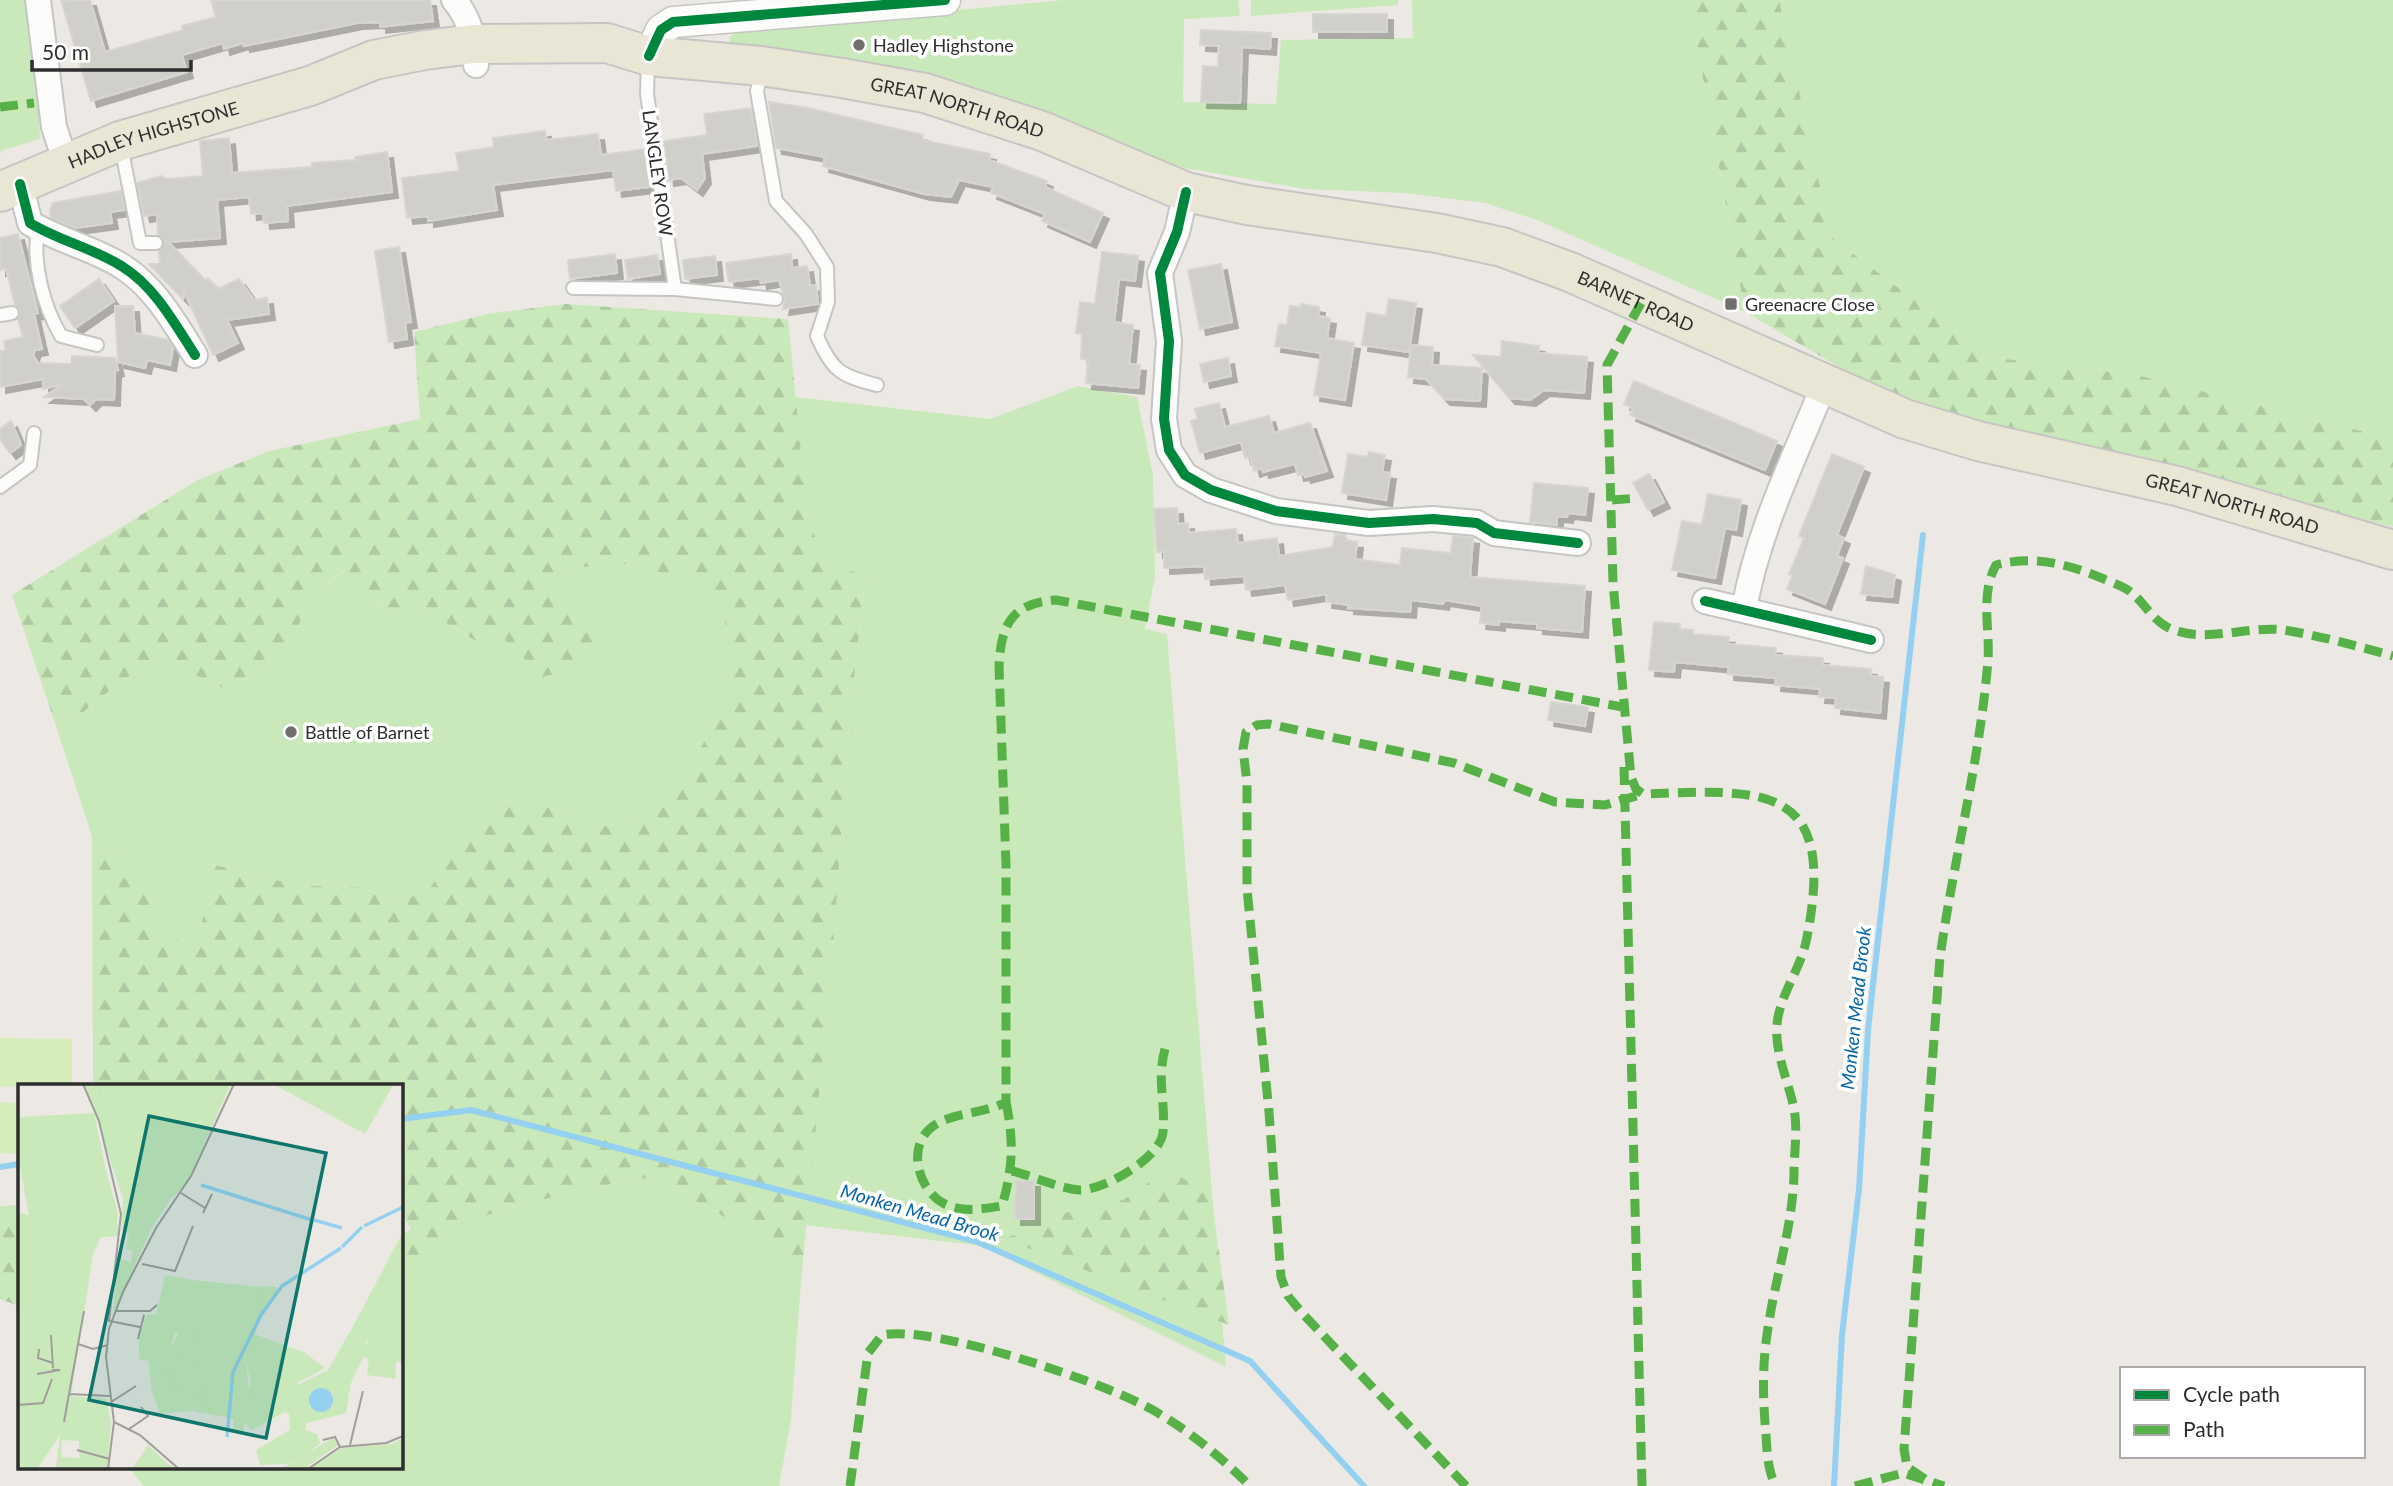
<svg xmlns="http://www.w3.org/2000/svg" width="2393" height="1486" viewBox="0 0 2393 1486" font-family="Lato,sans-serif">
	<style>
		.green { fill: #cae9bb }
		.forest { fill: url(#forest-firs) }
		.pitch { fill: #d5edb9 }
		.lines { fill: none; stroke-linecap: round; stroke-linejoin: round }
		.stream { stroke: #94d1f1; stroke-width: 6 }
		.building { fill: #d1cfca; stroke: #d7d5d0; stroke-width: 2; filter: url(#shadow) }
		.service-casing { stroke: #c6c5c5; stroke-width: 16 }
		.minor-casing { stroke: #c6c5c5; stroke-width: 28 }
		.tertiary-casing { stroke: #c6c5c5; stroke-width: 33 }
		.primary-casing { stroke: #c6c5c4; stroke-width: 42 }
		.service { stroke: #fcfcfb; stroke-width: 12 }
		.minor { stroke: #fcfcfb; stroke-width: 24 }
		.tertiary { stroke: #fcfcfb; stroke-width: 30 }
		.primary { stroke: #e9e6d5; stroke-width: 38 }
		.quiet { stroke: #56b246; stroke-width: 9; stroke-dasharray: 18 9; stroke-linecap: butt }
		.cycleway-casing { stroke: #fff; stroke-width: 15 }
		.cycleway { stroke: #00873e; stroke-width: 10 }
		.poi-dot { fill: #706f6e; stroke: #fff; stroke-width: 2.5 }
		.labels { text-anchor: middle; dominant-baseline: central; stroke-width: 7; stroke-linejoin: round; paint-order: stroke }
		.poi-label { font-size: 18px; fill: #2e2e2e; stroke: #fff; text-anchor: start }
		.street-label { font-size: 18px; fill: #2e2e2e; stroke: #fff }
		.water-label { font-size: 19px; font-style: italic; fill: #0564ab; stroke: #fff }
		.inset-river { fill: none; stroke: #94d1f1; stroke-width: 3.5 }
		.inset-road { fill: none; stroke: #a09e9b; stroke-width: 2 }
		.view { fill: #0f766e; fill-opacity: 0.15; stroke: #0f766e; stroke-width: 3.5 }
		.inset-edge { fill: none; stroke: #2e2e2e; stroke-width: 3.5 }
	</style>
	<defs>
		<pattern id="forest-firs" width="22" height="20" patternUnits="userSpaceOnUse" patternTransform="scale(1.75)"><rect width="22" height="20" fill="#cae9bb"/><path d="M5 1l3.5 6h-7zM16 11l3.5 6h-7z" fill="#aec8a1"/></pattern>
		<filter id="shadow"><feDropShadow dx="6" dy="6" stdDeviation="0" flood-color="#0004"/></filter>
	</defs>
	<rect width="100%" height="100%" fill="#ece9e4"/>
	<path class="green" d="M 0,0 L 34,0 L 40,139 L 3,150 L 0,154 Z
		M 1063,0 L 1238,0 L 1240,16 L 1184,19 L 1183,102 L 1276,104 L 1281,40 L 1413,38 L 1412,0 L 1689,0 L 1745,312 L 1537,220 L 1485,203 L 1404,193 L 1305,189 L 1184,168 L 1069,127 L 731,46 L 729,37 L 739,31 Z
		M 1251,0 L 1398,0 L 1398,5 L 1251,16 Z
		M 1779,0 L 2393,0 L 2393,439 L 2137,375 L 1990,357 L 1831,237 Z
		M 1078,386 L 1137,397 L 1153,475 L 1155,576 L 1145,629 L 1167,634 L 1226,1367 L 982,1246 L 805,1225 L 833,949 L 849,724 L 865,578 L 823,558 L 807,515 L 795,397 L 990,419 Z
		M 621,563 L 693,580 L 724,613 L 731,681 L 722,711 L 683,778 L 643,819 L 604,826 L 533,802 L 489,800 L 455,846 L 428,893 L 394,902 L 362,887 L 300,886 L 207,863 L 207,906 L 193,950 L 160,928 L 148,893 L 125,852 L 92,855 L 92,836 L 54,720 L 82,713 L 125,678 L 166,661 L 225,689 L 286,656 L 310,598 L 345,570 L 387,613 L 433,615 L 476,641 L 503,638 L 544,677 L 593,625 L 557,603 L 565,569 Z
		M 651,1177 L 758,1235 L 801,1282 L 791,1419 L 779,1486 L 144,1486 L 128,1467 L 401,1467 L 401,1275 L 488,1215 L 577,1190 Z"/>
	<path class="forest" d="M 1689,0 L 1779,0 L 1831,237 L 1990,357 L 2137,375 L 2393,439 L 2393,527 L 2073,445 L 1907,407 L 1745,312 Z
		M 566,304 L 788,319 L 807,515 L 823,558 L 865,577 L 849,724 L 833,949 L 801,1282 L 758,1235 L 651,1177 L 577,1190 L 488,1215 L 401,1275 L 401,1233 L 411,1230 L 401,1211 L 401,1085 L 93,1085 L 92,855 L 125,852 L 148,893 L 160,928 L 193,949 L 207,906 L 207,863 L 300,886 L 362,887 L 394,902 L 428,892 L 455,846 L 489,800 L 533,802 L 604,826 L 643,819 L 683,778 L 722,711 L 731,681 L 724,613 L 693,580 L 621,563 L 565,569 L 557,603 L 593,625 L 601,661 L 543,677 L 503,638 L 476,641 L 433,615 L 388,613 L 344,570 L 310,598 L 286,656 L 225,689 L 166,661 L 125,678 L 82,713 L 54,720 L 12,595 L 196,481 L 269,451 L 420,419 L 414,332 L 487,314 Z
		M 1168,1170 L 1211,1194 L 1229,1325 L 1004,1239 L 1075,1209 L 1123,1200 Z
		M 19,1205 L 19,1306 L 0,1299 L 0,1206 Z"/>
	<path class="pitch" d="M 0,1038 L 72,1039 L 72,1085 L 0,1087 Z
		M 0,1102 L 19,1103 L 19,1154 L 0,1153 Z"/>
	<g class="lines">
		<path class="stream" d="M 401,1119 L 471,1110 L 975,1241 L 1250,1361 L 1364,1486
			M 0,1167 L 19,1164
			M 1834,1486 L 1842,1335 L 1859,1189 L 1868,1030 L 1923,535"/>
	</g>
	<path class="building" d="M 61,0 L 90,0 L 105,52 L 183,30 L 182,26 L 216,17 L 211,0 L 430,0 L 433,21 L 380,27 L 380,22 L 357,23 L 244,46 L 243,43 L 224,49 L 223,43 L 182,55 L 187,72 L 91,101 Z
		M 1313,14 L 1387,14 L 1387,32 L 1313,32 Z
		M 1201,30 L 1271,33 L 1270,49 L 1242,47 L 1240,103 L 1201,102 L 1203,66 L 1218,67 L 1219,46 L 1200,45 Z
		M 769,102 L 808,108 L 923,135 L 922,140 L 990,154 L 989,160 L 1047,181 L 1045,187 L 1103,213 L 1090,242 L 1042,221 L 1045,214 L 991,193 L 993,187 L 959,180 L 951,197 L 924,194 L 823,166 L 825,157 L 776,148 Z
		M 751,108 L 757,146 L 702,154 L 705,178 L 697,190 L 681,178 L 668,180 L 664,141 L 707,135 L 704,114 Z
		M 545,131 L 546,140 L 598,134 L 601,155 L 646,149 L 651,182 L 648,183 L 648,187 L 616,191 L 613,170 L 516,182 L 493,185 L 497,210 L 428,221 L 428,216 L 407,218 L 402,178 L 459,171 L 456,153 L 494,147 L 493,138 Z
		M 229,138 L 232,173 L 312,167 L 312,163 L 356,160 L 355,157 L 387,152 L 392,192 L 287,206 L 288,221 L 264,223 L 263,213 L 251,214 L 249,197 L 217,200 L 220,238 L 168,242 L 206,281 L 208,278 L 218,289 L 239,279 L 254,300 L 267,298 L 269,314 L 227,320 L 238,343 L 213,355 L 184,291 L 183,299 L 149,264 L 160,264 L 159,251 L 165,242 L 158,235 L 157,214 L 144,216 L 137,183 L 161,176 L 167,179 L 203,176 L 200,141 Z
		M 121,191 L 125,210 L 110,212 L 112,223 L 75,228 L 51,218 L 50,210 L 53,203 Z
		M 18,234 L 38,313 L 34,314 L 42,349 L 35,350 L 33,355 L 38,363 L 72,364 L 72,356 L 115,358 L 118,370 L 115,371 L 114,400 L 96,399 L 90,405 L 84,399 L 44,397 L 63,384 L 43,389 L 43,379 L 0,387 L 0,351 L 6,350 L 4,341 L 23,337 L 18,319 L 20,311 L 15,305 L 6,268 L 0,270 L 0,238 Z
		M 399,247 L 411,322 L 405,323 L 407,339 L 389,342 L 375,251 Z
		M 1102,252 L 1138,256 L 1135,281 L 1119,279 L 1114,322 L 1133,325 L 1129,364 L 1140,365 L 1138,388 L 1086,383 L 1088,360 L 1081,359 L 1082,334 L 1076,333 L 1080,302 L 1095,304 Z
		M 615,254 L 617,273 L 570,279 L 568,260 Z
		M 791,254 L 792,268 L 807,266 L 810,286 L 816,285 L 818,304 L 783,309 L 785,299 L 779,280 L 761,283 L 760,278 L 729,282 L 726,263 Z
		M 657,255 L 660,274 L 628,279 L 625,260 Z
		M 715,256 L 717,275 L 685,279 L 683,260 Z
		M 1221,264 L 1232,322 L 1200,329 L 1188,270 Z
		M 99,279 L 114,301 L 75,328 L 60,306 Z
		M 1389,299 L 1416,303 L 1409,352 L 1362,345 L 1367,313 L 1386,316 Z
		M 1301,304 L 1319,307 L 1318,316 L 1330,318 L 1327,338 L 1354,343 L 1345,400 L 1314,395 L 1321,353 L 1275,346 L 1279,324 L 1287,325 L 1290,306 L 1301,307 Z
		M 115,306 L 133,306 L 135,333 L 168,340 L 173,348 L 170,365 L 147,360 L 145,368 L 118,362 Z
		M 1502,341 L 1539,346 L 1538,353 L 1587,357 L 1584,393 L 1544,390 L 1530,400 L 1509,398 L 1473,355 L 1501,357 Z
		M 1411,345 L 1433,347 L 1432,365 L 1482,368 L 1480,401 L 1444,399 L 1426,379 L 1408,377 Z
		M 1228,358 L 1231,376 L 1204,382 L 1200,364 Z
		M 1634,381 L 1777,441 L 1765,470 L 1630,415 L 1633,408 L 1624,404 Z
		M 1219,403 L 1225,427 L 1269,416 L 1274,433 L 1310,423 L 1327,471 L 1305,477 L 1304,474 L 1298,475 L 1295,464 L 1263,472 L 1262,468 L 1254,471 L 1250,456 L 1245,458 L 1241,442 L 1200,453 L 1191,421 L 1198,419 L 1195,409 Z
		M 11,421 L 21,445 L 10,453 L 0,439 L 0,429 Z
		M 1369,452 L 1385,455 L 1382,472 L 1390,473 L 1386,500 L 1342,493 L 1348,454 L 1368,457 Z
		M 1832,454 L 1864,467 L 1837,535 L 1844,538 L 1837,556 L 1843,558 L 1825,604 L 1787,589 L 1793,575 L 1789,574 L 1804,538 L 1799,536 Z
		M 1649,474 L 1664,502 L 1648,510 L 1633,483 Z
		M 1534,483 L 1588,488 L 1585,515 L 1568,513 L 1567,517 L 1557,516 L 1557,525 L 1530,522 Z
		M 1708,494 L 1741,500 L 1736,530 L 1725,528 L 1715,578 L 1672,570 L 1682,521 L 1702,525 Z
		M 1177,508 L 1178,524 L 1188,523 L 1189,533 L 1236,529 L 1238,543 L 1277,538 L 1279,556 L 1333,547 L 1335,534 L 1345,535 L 1347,541 L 1357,542 L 1355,559 L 1400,565 L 1402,548 L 1451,553 L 1453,536 L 1473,538 L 1470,577 L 1585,586 L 1582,632 L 1537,628 L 1537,624 L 1499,621 L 1499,625 L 1480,623 L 1482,606 L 1444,600 L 1443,604 L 1411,600 L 1410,612 L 1348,608 L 1349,605 L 1326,602 L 1327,594 L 1288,600 L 1285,585 L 1246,590 L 1244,576 L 1205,579 L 1204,566 L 1164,568 L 1164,551 L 1157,552 L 1154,509 Z
		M 1866,566 L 1895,575 L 1892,597 L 1861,594 Z
		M 1654,622 L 1680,624 L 1679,629 L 1693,630 L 1693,634 L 1729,637 L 1728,644 L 1776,648 L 1775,655 L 1823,658 L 1822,665 L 1871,669 L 1870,676 L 1883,677 L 1880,713 L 1835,708 L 1836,698 L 1819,697 L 1820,689 L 1775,685 L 1776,678 L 1728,674 L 1728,667 L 1675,662 L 1674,672 L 1649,670 Z
		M 1551,702 L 1588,707 L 1585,726 L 1548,720 Z
		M 1016,1181 L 1034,1181 L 1034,1219 L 1015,1219 Z"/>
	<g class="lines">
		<defs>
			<path id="service" d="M 648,60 L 647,94 L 675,289
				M 761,71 L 757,91 L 776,201 L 806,234 L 827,267 L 828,302 L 817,336 C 832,371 841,376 877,385
				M 121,146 L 140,243 L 156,243
				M 38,228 C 32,263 43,305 61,336 L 97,345
				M 573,288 L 675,289 L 776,299
				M 0,315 L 12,313
				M 0,487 L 30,465 L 34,433"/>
			<path id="minor" d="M 38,0 L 54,127 L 66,163
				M 454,0 C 471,20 473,39 476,65
				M 20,184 L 30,223 C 59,241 96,249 123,267 C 155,287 175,324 195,355
				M 1186,192 L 1177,232 L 1160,273 L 1169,341 L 1164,419 L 1169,450 L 1185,475 L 1211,490 L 1276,511 L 1369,523 L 1433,519 L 1477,523 L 1494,533 L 1578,543
				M 1705,601 L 1871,640
				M 1744,609 C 1758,531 1794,458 1824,385"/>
			<path id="tertiary" d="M 649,56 L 661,30 L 673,22 L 945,0"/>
			<g id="primary">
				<path id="s1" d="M 0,192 L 120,141 L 310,86 L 374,60 L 425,50 L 474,44 L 607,43 L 649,56 L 761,66 L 842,78 L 925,93 L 1042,131 L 1186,192 L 1247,205 L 1437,233 L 1502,247 L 1570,272 L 1905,419 L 1978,441 L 2177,486 L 2393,550"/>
			</g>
		</defs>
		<use href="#service" class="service-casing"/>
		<use href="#minor" class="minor-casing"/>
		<use href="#tertiary" class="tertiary-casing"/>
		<use href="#primary" class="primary-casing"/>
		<use href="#service" class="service"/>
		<use href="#minor" class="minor"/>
		<use href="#tertiary" class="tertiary"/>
		<use href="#primary" class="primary"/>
		<path class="quiet" d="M 0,107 L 34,103
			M 1641,303 L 1607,365 L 1613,583 L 1631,777 L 1636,789 L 1643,794 C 1767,789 1837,784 1807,937 C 1802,966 1784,988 1778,1017 C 1772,1049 1788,1078 1794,1109 C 1798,1129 1794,1153 1794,1173 C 1793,1228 1774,1281 1767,1335 C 1762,1368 1763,1402 1766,1435 C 1767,1451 1768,1473 1776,1486
			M 1612,500 L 1638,498
			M 1624,767 L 1642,1486
			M 1006,1102 C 1014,1141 1013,1168 1002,1206 C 983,1209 961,1213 943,1203 C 922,1192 910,1158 923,1137 C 938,1111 982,1116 1006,1102 L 1006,865 L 999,666 C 1001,624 1012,603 1056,600 L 1622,707
			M 1012,1171 C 1033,1176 1058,1188 1079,1190 C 1103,1191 1161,1158 1163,1132 C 1166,1097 1155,1079 1167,1042
			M 1925,1479 L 1907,1467 L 1904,1449 L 1940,957 C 1954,858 1980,760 1988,660 C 1990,627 1980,594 1996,565 C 2034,555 2068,564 2104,579 C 2113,583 2126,587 2133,594 C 2145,604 2152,619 2167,627 C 2203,645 2246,625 2284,630 C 2321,636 2357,646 2393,656
			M 850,1486 L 868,1353 L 882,1335 C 933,1324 1111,1384 1158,1413 C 1192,1433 1223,1459 1250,1486
			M 1466,1486 L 1302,1313 L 1288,1296 L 1281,1277 L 1269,1112 L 1247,889 L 1247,783 L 1243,749 L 1246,732 L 1257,725 L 1269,724 L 1454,763 L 1555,802 L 1605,805 L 1643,794
			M 1855,1486 L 1903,1473 L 1944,1486"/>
		<defs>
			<path id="cycleway" d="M 649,56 L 661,30 L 673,22 L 945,0
				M 20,184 L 30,223 C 59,241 96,249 123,267 C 155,287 175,324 195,355
				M 1186,192 L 1177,232 L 1160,273 L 1169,341 L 1164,419 L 1169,450 L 1185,475 L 1211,490 L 1276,511 L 1369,523 L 1433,519 L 1477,523 L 1494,533 L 1578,543
				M 1705,601 L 1871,640"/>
		</defs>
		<use href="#cycleway" class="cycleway-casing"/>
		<use href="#cycleway" class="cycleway"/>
	</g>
	<g class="poi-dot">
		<circle cx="859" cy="45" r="7"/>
		<rect x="1724" y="297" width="14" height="14" rx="3.5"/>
		<circle cx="291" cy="732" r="7"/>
	</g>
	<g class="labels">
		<g class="poi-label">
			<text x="873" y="45">Hadley Highstone</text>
			<text x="1745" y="304">Greenacre Close</text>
			<text x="305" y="732">Battle of Barnet</text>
		</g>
		<g class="street-label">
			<text stroke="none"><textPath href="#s1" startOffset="989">GREAT NORTH ROAD</textPath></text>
			<text stroke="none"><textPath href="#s1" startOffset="164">HADLEY HIGHSTONE</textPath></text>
			<text transform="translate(658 173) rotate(82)">LANGLEY ROW</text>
			<text stroke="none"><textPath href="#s1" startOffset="1699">BARNET ROAD</textPath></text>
			<text stroke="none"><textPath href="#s1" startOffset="2331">GREAT NORTH ROAD</textPath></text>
		</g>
		<g class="water-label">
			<text transform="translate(1855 1008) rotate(-84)">Monken Mead Brook</text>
			<text transform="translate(920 1212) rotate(16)">Monken Mead Brook</text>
		</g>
	</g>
	<g transform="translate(18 1084)">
		<rect width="385" height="385" fill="#ece9e4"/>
		<path d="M 85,0 L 197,0 L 164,88 L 145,104 L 113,105 L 113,76 L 86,19 ZM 76,29 L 101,148 L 100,152 L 83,152 L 75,171 L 53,312 L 88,315 L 93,338 L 89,385 L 38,385 L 42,351 L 19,385 L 0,385 L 0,127 L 11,132 L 0,72 L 0,33 ZM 44,356 L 61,357 L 61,374 L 43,373 ZM 105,115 L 152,116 L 133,145 L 95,230 L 100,170 L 104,169 L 103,176 L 113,178 L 115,167 L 108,165 L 111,149 L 103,147 ZM 385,148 L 385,278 L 378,278 L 377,295 L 349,291 L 351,275 L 345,273 L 350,258 L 333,246 ZM 147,191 L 174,196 L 264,205 L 244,231 L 237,251 L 162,228 L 158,232 L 138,232 ZM 162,245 L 174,248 L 185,260 L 180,273 L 188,288 L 184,314 L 189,317 L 175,327 L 158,328 L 147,289 L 159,276 L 153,263 ZM 244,253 L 286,268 L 307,284 L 279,299 L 279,329 L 275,332 L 267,328 L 233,346 L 215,326 L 216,308 L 228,298 L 228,313 L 233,302 L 227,268 ZM 315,354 L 320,361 L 286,385 L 263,385 ZM 374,360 L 366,385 L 291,385 L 323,364 ZM 130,361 L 150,380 L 159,385 L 114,385 Z" fill="#cae9bb" fill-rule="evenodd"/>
		<path d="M 67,0 L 85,0 L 86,19 L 113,76 L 113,105 L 145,104 L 164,89 L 197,0 L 213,0 L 168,100 L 152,116 L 105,115 ZM 255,0 L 376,0 L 347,50 ZM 75,41 L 100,129 L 97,153 L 83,153 L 77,164 L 68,150 L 69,144 L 79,143 L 83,91 ZM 243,202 L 259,203 L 244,228 L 239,207 ZM 161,228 L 244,253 L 227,268 L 232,315 L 227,315 L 227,298 L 216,308 L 215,326 L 226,334 L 226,349 L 214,347 L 216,335 L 175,327 L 188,317 L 179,313 L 188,292 L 178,278 L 185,260 L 170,246 L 157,248 L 153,263 L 165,261 L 165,268 L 148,290 L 159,307 L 154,313 L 158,328 L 142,330 L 133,305 L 131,277 L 121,275 L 121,256 L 129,230 L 153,233 ZM 333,246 L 347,255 L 350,263 L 333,299 L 328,329 L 289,339 L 287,346 L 299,350 L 302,359 L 288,371 L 270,380 L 242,381 L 238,366 L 272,346 L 271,328 L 275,332 L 279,329 L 266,307 L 310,286 ZM 385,354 L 385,385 L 366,385 L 374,360 Z" fill="#cae9bb"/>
		<path d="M291 316a12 12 0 1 1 24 0a12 12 0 1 1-24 0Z" fill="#94d1f1"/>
		<path class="inset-river" d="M 183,101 L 294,136M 296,136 L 324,144M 346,142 L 385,123M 324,163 L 344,143M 209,353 L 215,288 L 243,231 L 264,202 L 323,164"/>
		<path class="inset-road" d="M 65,0 L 81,37 L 103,130 L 91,237 L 122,243M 163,109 L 187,124M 185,129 L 194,110M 124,180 L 157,187 L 175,142M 66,227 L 51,310 L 92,312M 98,227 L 132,227 L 139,221M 33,251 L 35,284M 120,255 L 126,231M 60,260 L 75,265 L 90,261M 21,265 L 20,274 L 35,279M 19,290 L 42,286 L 34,286M 93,318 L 118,302M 0,321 L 25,319 L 34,295M 46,338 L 51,310M 96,338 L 122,351 L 161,385M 111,345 L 130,332 L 123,323M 305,356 L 317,353 L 322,363M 332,361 L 345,307M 59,366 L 92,375M 90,385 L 96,338 L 88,273 L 91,245 L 105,208 L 138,144 L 173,92 L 216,0M 290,385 L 322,363 L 368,359 L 385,352"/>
		<path class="view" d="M 131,32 L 308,69 L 248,354 L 71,316 Z"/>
		<rect width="385" height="385" class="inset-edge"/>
	</g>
	<rect x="2120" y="1367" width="245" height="91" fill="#ffffff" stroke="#ababab" stroke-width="2"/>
	<rect x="2134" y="1390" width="35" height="10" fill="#00873e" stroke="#ababab" stroke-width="2"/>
	<text x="2183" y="1402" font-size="21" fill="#2e2e2e">Cycle path</text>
	<rect x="2134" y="1425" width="35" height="10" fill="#56b246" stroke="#ababab" stroke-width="2"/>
	<text x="2183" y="1437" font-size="21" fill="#2e2e2e">Path</text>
	<path d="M32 60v10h159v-10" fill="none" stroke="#2e2e2e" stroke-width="3.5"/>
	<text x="42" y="60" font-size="21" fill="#2e2e2e" stroke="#ffffff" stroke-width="5" paint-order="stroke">50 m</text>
</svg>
